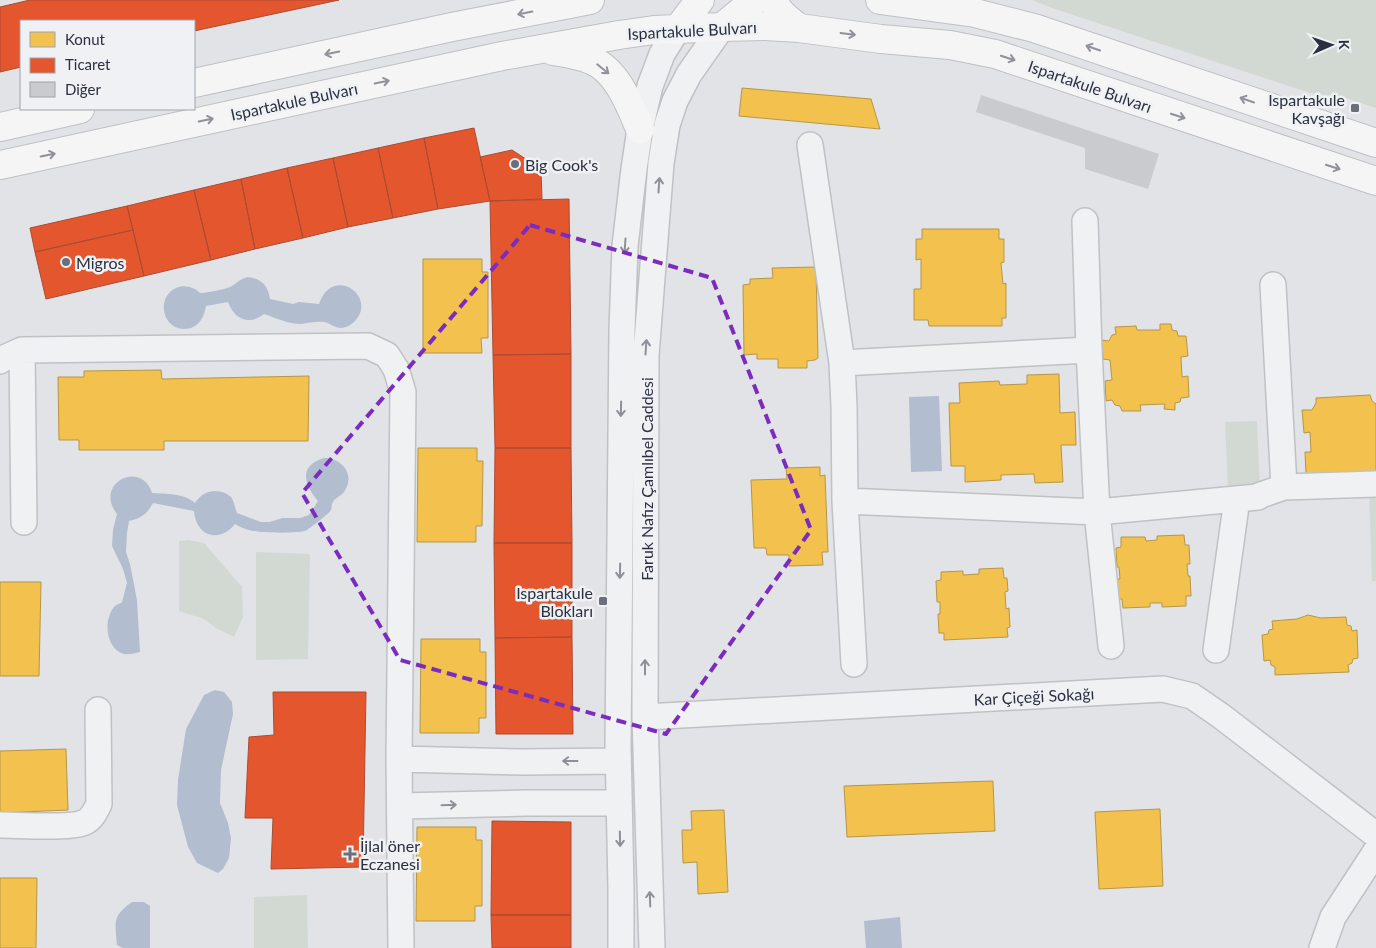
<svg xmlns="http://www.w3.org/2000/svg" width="1376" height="948" viewBox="0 0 1376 948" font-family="Lato,sans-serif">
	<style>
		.green { fill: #d2d9d2 }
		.water { fill: #b2becf }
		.homes { fill: #f2c14e; stroke: #b69649 }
		.shops { fill: #e4572e; stroke: #ac4b33 }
		.building { fill: #cacbce }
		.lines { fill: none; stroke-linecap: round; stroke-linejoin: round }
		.minor-casing { stroke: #c0c1c4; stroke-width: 28 }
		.major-casing { stroke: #bec0c3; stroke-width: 30 }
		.minor { stroke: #f0f1f3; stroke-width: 25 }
		.major { stroke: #f5f5f6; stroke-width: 28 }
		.oneway { stroke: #90929a }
		.oneway2 { stroke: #8d9098 }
		.marked { fill: none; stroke: #7b2cbf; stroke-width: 4; stroke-dasharray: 10 6; stroke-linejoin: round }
		.poi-dot { fill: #6a6f79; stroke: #eff1f5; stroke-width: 2 }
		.labels { text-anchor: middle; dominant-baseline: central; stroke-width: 5; stroke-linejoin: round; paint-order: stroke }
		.street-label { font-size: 16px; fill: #2a303e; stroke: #eff1f5 }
		.poi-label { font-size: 16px; fill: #2a303e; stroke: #eff1f5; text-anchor: start }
	</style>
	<rect width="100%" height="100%" fill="#e2e3e6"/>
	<path class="green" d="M 1032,0 L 1376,0 L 1376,108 L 1346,98 L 1310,93 L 1052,8 Z
		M 1257,421 L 1260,489 L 1228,490 L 1225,422 Z
		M 1369,493 L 1376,493 L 1376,581 L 1372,582 Z
		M 189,540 L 204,543 L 242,587 L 243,617 L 234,637 L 216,628 L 204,619 L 179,611 L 179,541 Z
		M 256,552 L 310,554 L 308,659 L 256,660 Z
		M 307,895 L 308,948 L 254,948 L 254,897 Z"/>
	<path class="water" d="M 248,277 C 262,279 268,286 270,299 L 293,304 L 299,302 L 319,304 C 333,264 378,297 355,321 C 351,325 347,327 342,328 C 334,328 330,323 324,322 C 316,321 309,323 301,324 C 289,324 275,318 264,314 C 249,326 234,319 228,302 L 206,306 C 204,318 198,329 184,329 C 162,329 156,297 176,288 C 182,285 189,286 195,289 C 198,291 198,292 201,293 C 206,293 228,289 232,286 C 238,282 240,279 248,277 Z
		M 939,396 L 942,471 L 911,472 L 909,397 Z
		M 324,458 C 342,458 356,475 344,492 C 341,496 335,498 333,502 C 331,505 332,508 331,510 C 329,514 311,527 307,530 C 299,534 258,533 249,530 C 244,529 239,526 235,524 C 219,544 196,536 194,511 L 153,503 C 147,514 142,518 129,521 L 127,533 L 126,552 L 130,564 L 137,600 L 140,652 C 135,653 129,655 124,654 C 105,649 103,618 115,606 C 116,605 121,603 122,602 L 127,583 L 123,569 L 112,546 L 113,530 L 117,514 C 93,483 142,459 152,493 C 166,494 184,493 195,503 C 197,500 200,496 204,494 C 212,489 224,490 231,497 C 234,501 235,508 237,513 L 261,522 L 270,522 L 282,518 L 300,518 L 309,515 L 318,501 C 304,484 298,466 324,458 Z
		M 215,690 L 224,692 L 232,702 L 233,714 L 221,770 L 220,803 L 228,823 L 231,838 L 229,858 L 223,869 L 218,873 L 197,863 L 188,847 L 177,805 L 178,780 L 186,729 L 204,695 Z
		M 132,902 L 144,902 L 150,906 L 150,948 L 123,948 L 117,945 C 115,922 112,916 132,902 Z
		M 900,917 L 902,948 L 866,948 L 864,921 Z"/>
	<path class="homes" d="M 742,88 L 871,99 L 880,129 L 739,116 Z
		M 922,229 L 999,229 L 999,239 L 1004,239 L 1004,262 L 1001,263 L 1003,284 L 1006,283 L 1006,318 L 1002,318 L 1002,326 L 929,326 L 928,320 L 914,320 L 914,289 L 921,289 L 921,259 L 916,260 L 916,239 L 922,239 Z
		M 423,259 L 482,259 L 482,272 L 488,272 L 488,338 L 481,338 L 482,353 L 423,353 Z
		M 816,267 L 818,358 L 815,360 L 807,361 L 807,368 L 778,368 L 778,359 L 757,359 L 757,354 L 744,355 L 743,285 L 750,284 L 750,279 L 773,278 L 772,268 Z
		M 1160,324 L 1171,324 L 1172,330 L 1177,331 L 1178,336 L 1186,336 L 1188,356 L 1181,357 L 1182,377 L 1188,376 L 1189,397 L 1181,398 L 1180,402 L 1175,403 L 1175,410 L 1164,409 L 1165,404 L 1140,405 L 1141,411 L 1122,411 L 1120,406 L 1115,405 L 1112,400 L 1106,401 L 1105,381 L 1112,380 L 1110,360 L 1103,359 L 1102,340 L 1109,341 L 1112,335 L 1116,334 L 1115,327 L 1136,326 L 1137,330 L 1160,330 Z
		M 161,370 L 162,379 L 309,376 L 308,441 L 164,441 L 164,450 L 79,450 L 79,440 L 59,440 L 58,377 L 84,377 L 84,371 Z
		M 1059,374 L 1060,413 L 1075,412 L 1076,445 L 1061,445 L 1063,482 L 1035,483 L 1034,474 L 1001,475 L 1001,480 L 965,482 L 965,466 L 951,466 L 949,403 L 960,403 L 959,383 L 999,381 L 1000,385 L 1027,384 L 1027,375 Z
		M 1370,395 L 1372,401 L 1376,404 L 1376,475 L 1319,482 L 1312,473 L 1306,474 L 1305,452 L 1311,452 L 1310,432 L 1304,433 L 1302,410 L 1312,410 L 1316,403 L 1316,398 Z
		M 418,448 L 477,448 L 477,461 L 483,461 L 482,526 L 476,526 L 476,542 L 417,542 Z
		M 820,467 L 820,476 L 825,475 L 828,552 L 822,552 L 823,565 L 789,566 L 789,555 L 767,555 L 766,548 L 754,548 L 751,480 L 787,479 L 786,468 Z
		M 1184,535 L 1185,545 L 1189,545 L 1190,564 L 1187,564 L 1188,576 L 1190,576 L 1191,596 L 1186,596 L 1186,606 L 1162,607 L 1162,603 L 1150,603 L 1150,607 L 1123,608 L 1122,599 L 1118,599 L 1117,579 L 1120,579 L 1119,567 L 1117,567 L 1116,548 L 1121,547 L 1121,537 L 1145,537 L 1146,541 L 1157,540 L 1157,536 Z
		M 1003,568 L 1004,578 L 1007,578 L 1008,591 L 1005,592 L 1006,609 L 1009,608 L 1010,627 L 1007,628 L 1008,637 L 944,640 L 944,633 L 939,633 L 938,614 L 940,614 L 940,602 L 937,602 L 936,581 L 941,580 L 941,572 L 963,571 L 963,575 L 979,574 L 979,569 Z
		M 0,582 L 41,582 L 39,676 L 0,676 Z
		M 1308,615 L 1321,618 L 1346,617 L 1347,625 L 1351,626 L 1352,631 L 1357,630 L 1358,658 L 1353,659 L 1352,663 L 1348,665 L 1349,672 L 1275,675 L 1275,667 L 1271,665 L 1270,660 L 1264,661 L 1262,635 L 1268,634 L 1269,630 L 1273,629 L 1272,621 L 1297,619 Z
		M 421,639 L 480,639 L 480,652 L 486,652 L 486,718 L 479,718 L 479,733 L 420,733 Z
		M 66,749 L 68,810 L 0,813 L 0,751 Z
		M 993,781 L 995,831 L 847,837 L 844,786 Z
		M 1160,809 L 1163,886 L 1099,889 L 1095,812 Z
		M 724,810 L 728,892 L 698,894 L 697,862 L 683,863 L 682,830 L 692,830 L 691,811 Z
		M 417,827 L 476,827 L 476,840 L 482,840 L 482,906 L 475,906 L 475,921 L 416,921 Z
		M 0,878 L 37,878 L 36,948 L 0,948 Z"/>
	<path class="shops" d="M 30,0 L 339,0 L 194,31 L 194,21 L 21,21 L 21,67 L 0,72 L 0,7 Z
		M 474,128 L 490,201 L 438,209 L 424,138 Z
		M 424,138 L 438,209 L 393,218 L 378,148 Z
		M 378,148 L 393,218 L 348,227 L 333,158 Z
		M 512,150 L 541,169 L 542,199 L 490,201 L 480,157 Z
		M 333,158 L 348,227 L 303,238 L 287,168 Z
		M 287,168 L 303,238 L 255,249 L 241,179 Z
		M 241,179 L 255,249 L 211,260 L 194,190 Z
		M 194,190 L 211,260 L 144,276 L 127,206 Z
		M 569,199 L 571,354 L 493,355 L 490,201 Z
		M 127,206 L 133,230 L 35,252 L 30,228 Z
		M 133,230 L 144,276 L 46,299 L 35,252 Z
		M 571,354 L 571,448 L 495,448 L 493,355 Z
		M 495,448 L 571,448 L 572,543 L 494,543 Z
		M 494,543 L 572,543 L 572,637 L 495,638 Z
		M 572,637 L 573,734 L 496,734 L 495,638 Z
		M 273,692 L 366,692 L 363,867 L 271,869 L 273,818 L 245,818 L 249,737 L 274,735 Z
		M 492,821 L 571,822 L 571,915 L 491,915 Z
		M 491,915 L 571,915 L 571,948 L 492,948 Z"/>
	<path class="building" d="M 981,95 L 1159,154 L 1148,189 L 1085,169 L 1085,148 L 976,112 Z"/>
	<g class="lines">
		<defs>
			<path id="minor" d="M 810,145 L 842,363 L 844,406 L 845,501 L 854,664
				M 1085,221 L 1089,350 L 1097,512 L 1111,646
				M 22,350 L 24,522
				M 0,361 L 4,358 L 22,350 L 368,346 L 387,355 L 396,369 L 403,392 L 399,759 L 401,948
				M 842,363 L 1089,350
				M 1284,487 L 1376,484
				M 845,501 L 1097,512 L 1258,497 L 1258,496 L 1284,487 L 1273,285
				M 1216,650 L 1237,499
				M 645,717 L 1163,689 L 1192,696 L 1221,716 L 1376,835
				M 399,759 L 523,762 L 618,761
				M 400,806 L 526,803 L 619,803
				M 0,825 C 17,825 72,829 85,822 C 92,819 96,810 99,804 L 98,710
				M 621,948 L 621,889 L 618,745 L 622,331 L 625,246 L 634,169 L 640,129 L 650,86 L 662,54 L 677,30
				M 652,948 L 645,717 L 646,355 L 661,163 L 667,125 L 675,101 L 689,74 L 722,27
				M 1322,948 L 1333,917 L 1376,851"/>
			<path id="major" d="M 773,0 C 778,13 789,20 799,28
				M 880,0 L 975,13 L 1034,28 L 1376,143
				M 722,27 L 755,0
				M 677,30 L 700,0
				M 553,51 C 565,53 579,55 591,60 C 617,70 630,105 640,129
				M 194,83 L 452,27 L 590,0
				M 0,127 L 80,109
				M 0,165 L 502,56 L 619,35 L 654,30 L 722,27 L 765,26 L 799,28 L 881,39 L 950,45 L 995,54 L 1376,181"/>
		</defs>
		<use href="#minor" class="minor-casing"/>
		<use href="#major" class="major-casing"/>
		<use href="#minor" class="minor"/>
		<use href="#major" class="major"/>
	</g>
	<defs><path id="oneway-shaft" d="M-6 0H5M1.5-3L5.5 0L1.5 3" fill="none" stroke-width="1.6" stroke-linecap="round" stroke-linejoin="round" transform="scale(1.25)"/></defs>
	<g class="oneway">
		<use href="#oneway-shaft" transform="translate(525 13) rotate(169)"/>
		<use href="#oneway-shaft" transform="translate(848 34) rotate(7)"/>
		<use href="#oneway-shaft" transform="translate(1093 48) rotate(-161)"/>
		<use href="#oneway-shaft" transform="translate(332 53) rotate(168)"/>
		<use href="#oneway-shaft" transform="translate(1008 58) rotate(18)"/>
		<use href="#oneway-shaft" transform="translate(603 69) rotate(39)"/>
		<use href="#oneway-shaft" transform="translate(382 82) rotate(-12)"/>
		<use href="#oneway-shaft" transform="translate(1247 100) rotate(-161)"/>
		<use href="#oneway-shaft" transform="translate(1178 116) rotate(18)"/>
		<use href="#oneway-shaft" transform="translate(206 120) rotate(-12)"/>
		<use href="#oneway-shaft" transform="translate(48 155) rotate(-12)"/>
		<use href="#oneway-shaft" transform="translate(1333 167) rotate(18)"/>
	</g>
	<g class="oneway2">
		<use href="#oneway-shaft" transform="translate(659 185) rotate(-86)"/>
		<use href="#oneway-shaft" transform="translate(625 246) rotate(94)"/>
		<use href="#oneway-shaft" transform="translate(646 347) rotate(-86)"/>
		<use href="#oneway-shaft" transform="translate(621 409) rotate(91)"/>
		<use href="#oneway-shaft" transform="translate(620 571) rotate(91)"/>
		<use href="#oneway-shaft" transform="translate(645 667) rotate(-90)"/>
		<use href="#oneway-shaft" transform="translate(570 761) rotate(180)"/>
		<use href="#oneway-shaft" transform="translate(449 805) rotate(-2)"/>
		<use href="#oneway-shaft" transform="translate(620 839) rotate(89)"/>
		<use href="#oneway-shaft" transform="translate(650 899) rotate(-92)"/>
	</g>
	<path class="marked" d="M 530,225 L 712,278 L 811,530 L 666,734 L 400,660 L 302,493 Z"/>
	<g class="poi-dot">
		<rect x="1350" y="103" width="10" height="10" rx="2.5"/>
		<circle cx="515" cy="164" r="5"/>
		<circle cx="66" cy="262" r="5"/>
		<rect x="598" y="596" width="10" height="10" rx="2.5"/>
		<path d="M347.5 846.5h5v5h5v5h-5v5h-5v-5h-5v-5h5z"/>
	</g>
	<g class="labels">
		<g class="street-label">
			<text transform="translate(692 30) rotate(-3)">Ispartakule Bulvarı</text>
			<text transform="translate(1090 86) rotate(19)">Ispartakule Bulvarı</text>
			<text transform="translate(294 101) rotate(-12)">Ispartakule Bulvarı</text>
			<text transform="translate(646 479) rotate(-90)">Faruk Nafız Çamlıbel Caddesi</text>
			<text transform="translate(1034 696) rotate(-3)">Kar Çiçeği Sokağı</text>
		</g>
		<g class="poi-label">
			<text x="1345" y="99" text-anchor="end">Ispartakule<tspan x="1345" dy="18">Kavşağı</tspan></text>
			<text x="525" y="164">Big Cook's</text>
			<text x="76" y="262">Migros</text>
			<text x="593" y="592" text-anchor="end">Ispartakule<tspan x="593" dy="18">Blokları</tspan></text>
			<text x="360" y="845">İjlal öner<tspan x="360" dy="18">Eczanesi</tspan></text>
		</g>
	</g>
	<rect x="20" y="20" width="175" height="90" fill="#eff1f5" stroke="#a0a4ac"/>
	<rect x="30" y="32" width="25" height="15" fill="#f2c14e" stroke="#a0a4ac"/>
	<text x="65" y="45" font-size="15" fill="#2a303e">Konut</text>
	<rect x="30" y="58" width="25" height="15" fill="#e4572e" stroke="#a0a4ac"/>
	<text x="65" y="70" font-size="15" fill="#2a303e">Ticaret</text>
	<rect x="30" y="82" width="25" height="15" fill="#cacbce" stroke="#a0a4ac"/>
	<text x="65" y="95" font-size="15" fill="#2a303e">Diğer</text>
	<g transform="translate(1331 45) rotate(88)" stroke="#eff1f5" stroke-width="4" paint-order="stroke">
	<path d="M0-4L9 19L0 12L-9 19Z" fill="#2a303e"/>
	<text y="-8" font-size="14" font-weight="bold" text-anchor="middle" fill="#2a303e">K</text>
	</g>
</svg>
